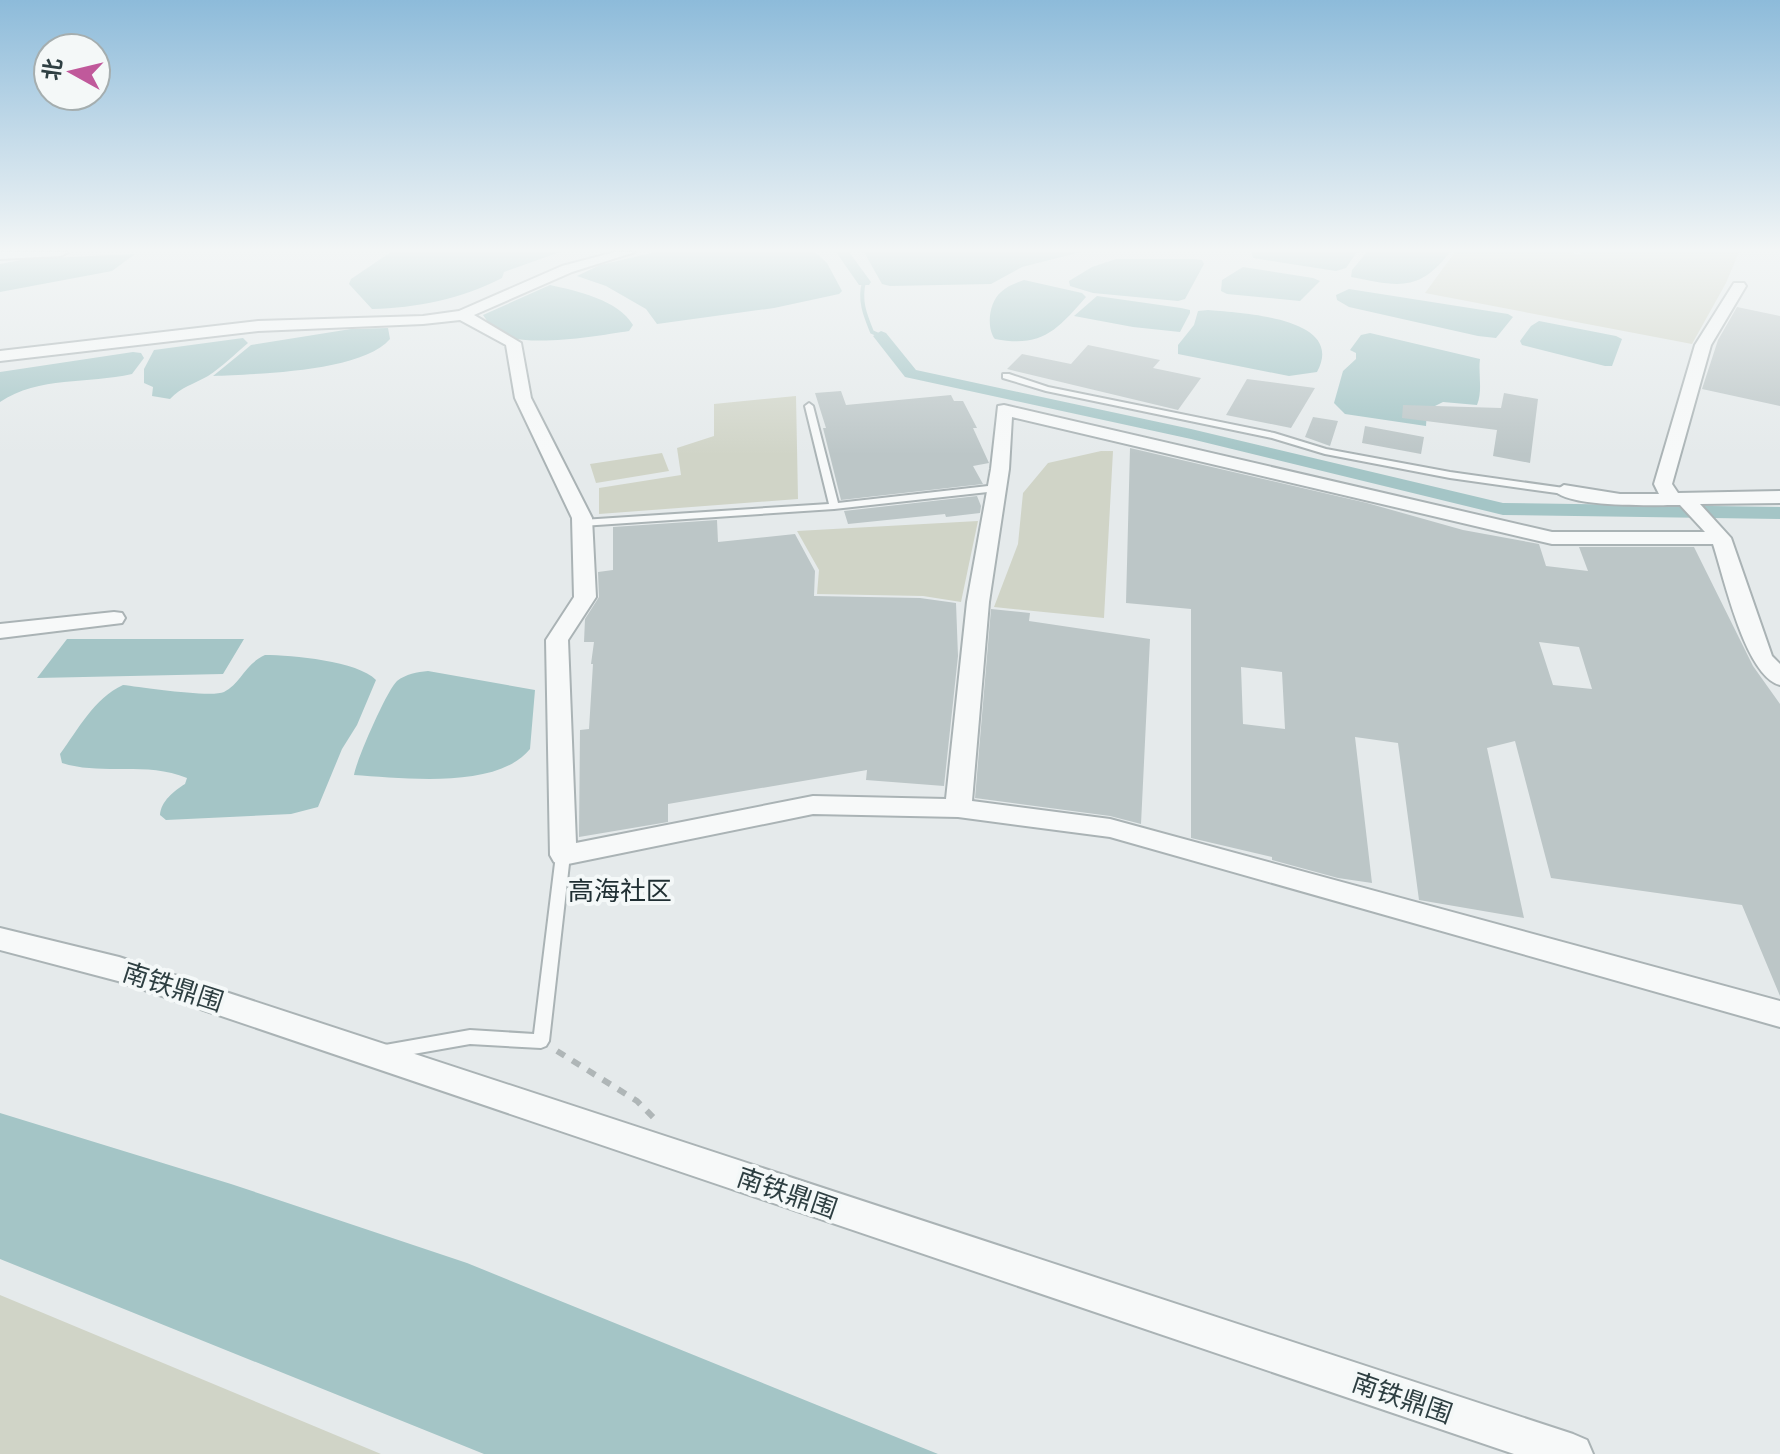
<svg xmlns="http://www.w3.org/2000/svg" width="1780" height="1454" viewBox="0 0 1780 1454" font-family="Arial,'Noto Sans SC',sans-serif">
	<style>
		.green { fill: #d0d4c7 }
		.water { fill: #a4c5c6 }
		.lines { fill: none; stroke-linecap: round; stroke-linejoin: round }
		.stream { stroke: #a4c5c6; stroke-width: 4 }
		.canal { fill: #a4c5c6; fill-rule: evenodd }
		.building { fill: #bcc6c7; fill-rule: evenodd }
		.service-casing { stroke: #aab3b5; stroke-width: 4 }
		.minor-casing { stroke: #aab3b5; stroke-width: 4 }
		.path { stroke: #afb6b7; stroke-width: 6; stroke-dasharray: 9 9; stroke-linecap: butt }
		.service { fill: #f7f9f9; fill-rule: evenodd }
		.minor { fill: #f7f9f9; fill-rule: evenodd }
		.labels { text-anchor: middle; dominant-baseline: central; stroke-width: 8; stroke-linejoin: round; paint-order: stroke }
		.quarter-label { font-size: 26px; fill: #202f33; stroke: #f4f8f8 }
		.near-street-label { font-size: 26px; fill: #2e3f42; stroke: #f4f8f8 }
	</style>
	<rect width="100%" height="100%" fill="#e5eaeb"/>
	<path class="green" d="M 1455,252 L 1568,252 L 1579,255 L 1582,252 L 1739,252 L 1726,283 L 1692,344 L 1425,293 Z
		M 796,396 L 798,499 L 599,514 L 599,488 L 681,475 L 677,448 L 714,436 L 714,404 Z
		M 1101,451 L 1113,451 L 1104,618 L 994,607 L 1018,544 L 1023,493 L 1048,463 Z
		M 662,453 L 669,471 L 596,483 L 590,464 Z
		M 978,521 L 961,602 L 923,596 L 817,594 L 819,570 L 797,531 Z
		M 0,1295 L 381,1454 L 0,1454 Z"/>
	<path class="water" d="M 391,252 L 560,252 L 504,272 L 502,278 C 462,299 416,308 372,309 L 349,284 L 351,279 Z
		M 656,252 L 815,252 L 827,263 L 842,291 L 839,294 L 774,308 L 657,324 L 646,309 L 606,286 L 577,276 L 600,265 Z
		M 864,252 L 1081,252 L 1022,267 L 991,284 L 890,286 L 882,284 Z
		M 1251,252 L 1357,252 L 1346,268 L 1336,271 L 1253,258 Z
		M 1367,252 L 1450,252 C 1419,293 1397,286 1351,277 L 1352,270 Z
		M 135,254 L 112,271 L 0,292 L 0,264 L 26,259 Z
		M 1116,259 L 1194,259 L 1202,260 L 1204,264 L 1185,299 L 1178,301 L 1093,293 L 1070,286 L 1069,281 L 1092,267 Z
		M 1243,267 L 1313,278 L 1320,281 L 1300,301 L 1227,294 L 1221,291 L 1222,280 Z
		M 1024,280 L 1082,293 L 1086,297 C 1057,330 1042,348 995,339 C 986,328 989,302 1001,292 C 1007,286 1016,283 1024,280 Z
		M 550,285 C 578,291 618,300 633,325 L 629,331 C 597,336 528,348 499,334 C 493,331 487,320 483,315 Z
		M 1349,289 L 1508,314 L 1513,317 L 1496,338 L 1478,336 L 1349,307 L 1337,300 L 1336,295 Z
		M 1097,296 L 1181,308 L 1190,310 L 1190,313 L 1180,332 L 1133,327 L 1074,316 Z
		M 1208,310 C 1240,313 1347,317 1317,372 L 1289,376 L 1178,354 L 1178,345 L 1194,325 L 1198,311 Z
		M 1539,321 L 1616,336 L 1622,339 L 1612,366 L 1605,366 L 1522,345 L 1520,341 L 1531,326 Z
		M 388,328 L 390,339 C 362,372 256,374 213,376 L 251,345 L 351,329 Z
		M 1370,333 L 1480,359 C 1478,374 1483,390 1477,405 L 1443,402 L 1427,410 L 1426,426 L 1345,414 L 1334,403 L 1343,371 L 1356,359 L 1356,353 L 1350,350 L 1361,335 Z
		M 243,338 L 248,343 C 235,354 222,367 208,376 C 194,384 181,387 170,399 L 152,396 L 153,387 L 144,383 L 144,369 L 154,350 Z
		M 133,352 L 141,353 L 144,358 L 132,374 C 88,384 39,376 0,402 L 0,372 Z
		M 67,639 L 244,639 L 223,674 L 37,678 Z
		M 265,655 C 292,655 358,661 376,680 L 357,725 L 342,749 L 318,807 L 291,814 L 166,820 L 160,815 C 161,801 174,791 185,784 L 187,778 C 146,761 104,776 62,763 L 60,754 C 78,730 94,698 123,685 C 141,687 211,698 224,692 C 241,683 245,664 265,655 Z
		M 428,671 L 535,690 L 530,749 C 497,790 403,778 354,775 C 356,761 387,690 397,681 C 406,674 417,672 428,671 Z
		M 0,1113 L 231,1184 L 467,1263 L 938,1454 L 484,1454 L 0,1259 Z"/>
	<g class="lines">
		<path class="stream" d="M 864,282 C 859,300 865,315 872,332 L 881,336"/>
		<path class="canal" d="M 836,252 L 849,252 L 871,282 L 869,285 L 859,285 Z
			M 881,331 L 886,333 L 916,370 L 1191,429 L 1503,503 L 1780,507 L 1780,519 L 1503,515 L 1191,439 L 905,377 L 873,336 Z"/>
	</g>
	<path class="building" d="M 1737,307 L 1780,316 L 1780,406 L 1702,389 L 1718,340 Z
		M 1088,345 L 1160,360 L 1153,368 L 1201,378 L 1178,410 L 1007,369 L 1022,354 L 1071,364 Z
		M 1247,379 L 1315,388 L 1291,428 L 1226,415 Z
		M 841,391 L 846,405 L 951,395 L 954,401 L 963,401 L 977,428 L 973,428 L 989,463 L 973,466 L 983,484 L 841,500 L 823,428 L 826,428 L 815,393 Z
		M 1504,393 L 1538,399 L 1530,463 L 1493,456 L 1497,430 L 1402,418 L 1403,405 L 1501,408 Z
		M 1313,417 L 1338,421 L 1330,446 L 1305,437 Z
		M 1365,426 L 1424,437 L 1421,454 L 1362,443 Z
		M 1130,448 L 1367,503 L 1463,530 L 1539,544 L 1546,566 L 1588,571 L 1579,547 L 1694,547 L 1753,666 L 1780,704 L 1780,996 L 1742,905 L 1551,878 L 1515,741 L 1487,748 L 1524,918 L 1419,900 L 1398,743 L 1355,737 L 1372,883 L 1338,878 L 1272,860 L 1272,857 L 1191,838 L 1191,609 L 1126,603 ZM 1539,642 L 1579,647 L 1592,689 L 1553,685 ZM 1241,667 L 1282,672 L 1285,729 L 1243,724 Z
		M 977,496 L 981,506 L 980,513 L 946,517 L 945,514 L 848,524 L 844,511 Z
		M 717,520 L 718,542 L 795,534 L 815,571 L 814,596 L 920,598 L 956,603 L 958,656 L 944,786 L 866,780 L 867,770 L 668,804 L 668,822 L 579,837 L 580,730 L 589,729 L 593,664 L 591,664 L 594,642 L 584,642 L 585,619 L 599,597 L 598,572 L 613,570 L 613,527 Z
		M 991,609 L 1030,613 L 1029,621 L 1150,639 L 1141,824 L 1110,816 L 975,798 Z"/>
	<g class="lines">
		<defs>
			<path id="service" d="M 1003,374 L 1009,374 L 1048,387 L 1274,433 L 1326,449 L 1450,472 L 1564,488 L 1569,491 L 1564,494 L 1450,478 L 1325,454 L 1272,438 L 1046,391 L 1003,378 Z
				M 809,403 L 813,406 L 838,503 L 997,485 L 1002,488 L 997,491 L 834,509 L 582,526 L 577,523 L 582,520 L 829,504 L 805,406 Z
				M 563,850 L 568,852 L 570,855 L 549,1041 L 546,1046 L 541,1048 L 470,1044 L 385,1059 L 379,1057 L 377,1052 L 379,1047 L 385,1045 L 470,1030 L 534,1034 L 556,855 L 558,852 Z"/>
			<path id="minor" d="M 0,252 L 68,252 L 61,256 L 0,259 Z
				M 615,252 L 635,252 L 572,272 L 474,315 L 521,343 L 531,398 L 592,518 L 596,597 L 568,640 L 576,843 L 813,796 L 946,799 L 967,602 L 991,469 L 998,406 L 1004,405 L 1552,532 L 1705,532 L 1680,505 C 1654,505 1571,508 1555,491 L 1564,485 L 1620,494 L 1659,494 L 1654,484 L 1695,345 L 1734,283 L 1744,283 L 1746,286 L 1711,345 L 1672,484 L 1678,493 L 1780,491 L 1780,503 L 1700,504 L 1731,538 L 1772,656 L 1780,664 L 1780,685 C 1745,676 1724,577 1713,544 L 1552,544 L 1012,417 L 1009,469 L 989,602 L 972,801 L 1110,819 L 1780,1001 L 1780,1027 L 1110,837 L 958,817 L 813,814 L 563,865 L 554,862 L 550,855 L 546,640 L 574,597 L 572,518 L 515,398 L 506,345 L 460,320 L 423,324 L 258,331 L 0,361 L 0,351 L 258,321 L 423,316 L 459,311 L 562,266 Z
				M 114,612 L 122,613 L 125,618 L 122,623 L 0,638 L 0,624 Z
				M 0,928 L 119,957 L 1573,1434 L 1587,1440 L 1593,1454 L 1514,1454 L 118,981 L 0,950 Z"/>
		</defs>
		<use href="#service" class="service-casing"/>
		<use href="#minor" class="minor-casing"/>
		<path class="path" d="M 557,1051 L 637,1101 L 657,1121"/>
		<use href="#service" class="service"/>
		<use href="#minor" class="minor"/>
	</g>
	<linearGradient id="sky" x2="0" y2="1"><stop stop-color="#8dbbda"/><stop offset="0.55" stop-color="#f3f6f6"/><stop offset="1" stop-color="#f3f6f6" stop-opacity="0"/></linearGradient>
	<rect width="1780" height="455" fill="url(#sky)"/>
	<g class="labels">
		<g class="quarter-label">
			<text x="620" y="891">高海社区</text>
		</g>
		<g class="near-street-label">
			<text transform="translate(173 987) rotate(18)">南铁鼎围</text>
			<text transform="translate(787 1193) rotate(19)">南铁鼎围</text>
			<text transform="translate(1402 1398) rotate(19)">南铁鼎围</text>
		</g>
	</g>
	<g transform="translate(72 72) rotate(278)"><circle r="38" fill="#f4f8f8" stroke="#a5aeaf" stroke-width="2"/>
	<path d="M0-6L14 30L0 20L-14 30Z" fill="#c0599b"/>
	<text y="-12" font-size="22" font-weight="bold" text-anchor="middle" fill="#2e3f42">北</text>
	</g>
</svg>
